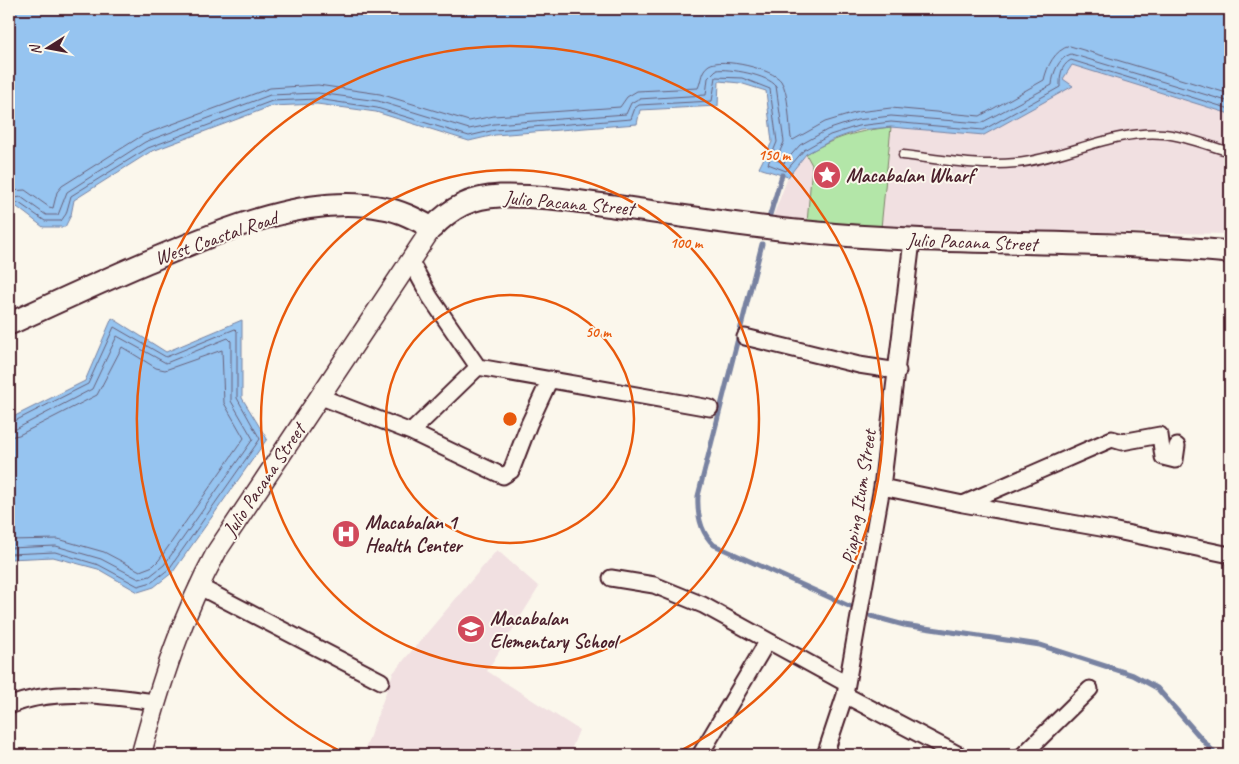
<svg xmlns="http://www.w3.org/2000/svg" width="1239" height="764" viewBox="0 0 1239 764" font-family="Caveat,sans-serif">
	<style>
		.built { fill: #f1e0e1 }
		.green { fill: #b3e6a8; stroke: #7e826a }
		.water { fill: #96c4f0; stroke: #7882a1 }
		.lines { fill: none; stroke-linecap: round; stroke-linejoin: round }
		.shore { stroke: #68617a; stroke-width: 1 }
		.stream { stroke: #7882a1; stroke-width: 5 }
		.service-casing { stroke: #4a1f2b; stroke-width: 11 }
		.minor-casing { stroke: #4a1f2b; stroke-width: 19 }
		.tertiary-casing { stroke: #4a1f2b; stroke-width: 22 }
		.secondary-casing { stroke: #4a1f2b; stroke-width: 25 }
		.service { stroke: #fbf7ec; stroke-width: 8 }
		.minor { stroke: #fbf7ec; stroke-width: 15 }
		.tertiary { stroke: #fbf7ec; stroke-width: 19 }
		.secondary { stroke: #fbf7ec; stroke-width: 21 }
		.ring { fill: none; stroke: #e8590c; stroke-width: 2.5 }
		.labels { text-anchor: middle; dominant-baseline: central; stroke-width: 4; stroke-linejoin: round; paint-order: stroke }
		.poi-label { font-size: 20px; font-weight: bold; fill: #4a1f2b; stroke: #fbf7ec; text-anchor: start }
		.street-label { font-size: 20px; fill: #4a1f2b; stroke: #fbf7ec }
		.centre { fill: #e8590c; stroke: #fbf7ec; stroke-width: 2.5 }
		.ring-label { font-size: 15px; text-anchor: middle; font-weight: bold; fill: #e8590c; stroke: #fbf7ec; stroke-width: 4; stroke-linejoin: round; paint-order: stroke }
	</style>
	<rect width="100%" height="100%" fill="#fbf7ec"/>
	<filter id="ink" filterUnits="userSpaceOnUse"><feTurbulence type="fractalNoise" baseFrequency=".02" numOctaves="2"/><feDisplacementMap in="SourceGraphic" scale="10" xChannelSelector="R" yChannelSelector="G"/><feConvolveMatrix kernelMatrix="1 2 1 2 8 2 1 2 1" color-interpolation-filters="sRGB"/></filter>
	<g filter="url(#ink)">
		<path class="built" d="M 1072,65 L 1230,114 L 1230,234 L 881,228 L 772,219 L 788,177 L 806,154 L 891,127 L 984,135 L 1072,86 L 1063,79 Z
			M 497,550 L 539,587 L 487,671 L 579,730 L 569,755 L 363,755 L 393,673 Z"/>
		<path class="green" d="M 891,127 L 881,228 L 807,223 L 812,165 L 806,154 C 836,137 857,131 891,127 Z"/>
		<path class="water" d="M 9,9 L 1230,9 L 1230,114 L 1072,65 L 1063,79 L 1073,86 L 984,135 L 891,127 L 860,130 L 832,140 L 806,154 L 788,177 L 759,168 L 772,142 L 766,91 L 740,83 L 719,81 L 718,106 L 640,110 L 637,124 L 495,135 L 469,141 L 376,112 L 317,104 L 272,106 L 150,152 L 74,200 L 71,215 L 65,227 L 43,227 L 17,207 L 9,212 Z
			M 112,318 L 166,352 L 242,320 L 242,398 L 267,439 L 173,572 L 154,587 L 138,592 L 98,569 L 53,557 L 9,559 L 9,419 L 85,381 Z"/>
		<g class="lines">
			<path class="shore" d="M 9,191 L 25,190 L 49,207 L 53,208 L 57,192 L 62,186 L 143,135 L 270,88 L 318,85 L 380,94 L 469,121 L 494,116 L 620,107 L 627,97 L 637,91 L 698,88 C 702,80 700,71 709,65 C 722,57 773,69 781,81 C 789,93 789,123 791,138 L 793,140 L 825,122 L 858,112 L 891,108 L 980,116 L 1044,80 C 1047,67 1054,50 1070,46 L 1230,94
				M 9,199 L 21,197 L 46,215 L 58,215 L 67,192 L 145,142 L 270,95 L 318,93 L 378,101 L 469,129 L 494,124 L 626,114 L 631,103 L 638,99 L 706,95 L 708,78 L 716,70 C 729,68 768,75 776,86 L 784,142 L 776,160 L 784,163 L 800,145 L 827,130 L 857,120 L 891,116 L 981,123 L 1052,85 C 1053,73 1058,58 1071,54 L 1230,102
				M 9,206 L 19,203 L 45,221 L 61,221 L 66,214 L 71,196 L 148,148 L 272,101 L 317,99 L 377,108 L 469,136 L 495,130 L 631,119 L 635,108 L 639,105 L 712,101 L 716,77 L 742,78 L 770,89 L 777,142 L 768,164 L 786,171 L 804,150 L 830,135 L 858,126 L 891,122 L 983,130 L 1060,87 C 1060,77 1060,66 1071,60 L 1230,109
				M 9,424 L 88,384 L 114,327 L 166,357 L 235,329 L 237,331 L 237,398 L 260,439 L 169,569 L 152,582 L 138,586 L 99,565 L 55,552 L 9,554
				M 9,430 L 16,429 L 92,389 L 117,336 L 166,363 L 228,338 L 231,341 L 231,401 L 253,439 L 164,565 L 150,576 L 139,579 L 101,559 L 56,546 L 9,548
				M 9,437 L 19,435 L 97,395 L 122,347 L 156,368 L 165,370 L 222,350 L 224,403 L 244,438 L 159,560 L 153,566 L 140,571 L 104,552 L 58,539 L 9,540"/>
			<path class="stream" d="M 769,218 L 782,175
				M 762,244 L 698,496 C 697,515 700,532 714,545 L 851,607
				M 871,616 L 904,625 L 1040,645 L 1133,675 L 1157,688 L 1216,755"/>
			<defs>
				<path id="service" d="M 903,155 C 939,159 979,167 1016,163 C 1066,158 1114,129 1164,134 C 1186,136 1209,146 1230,152"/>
				<path id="minor" d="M 411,262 L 430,297 L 478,367
					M 745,337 L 859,365 L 898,371
					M 321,397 L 411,432 L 503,476 L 511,471 L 529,424 L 550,379
					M 411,432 L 478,367 L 710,408
					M 882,487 L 963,504 L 1112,530 L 1230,555
					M 963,504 L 1112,439 L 1122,442 L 1160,435 L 1163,457 L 1175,460 L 1177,446
					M 611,578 L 654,585 L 703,605 L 847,684
					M 198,586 L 381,681
					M 845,695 L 959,755
					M 9,706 C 55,687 107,696 156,702
					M 700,755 L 767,642
					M 825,755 L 845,695 L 882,487 L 912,241
					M 1023,755 L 1090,689"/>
				<path id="tertiary" d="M 141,755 C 160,685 182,615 217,551 L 432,228"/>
				<path id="secondary" d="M 9,324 C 55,303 100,282 147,262 C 216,233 307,192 383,208 C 401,211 416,219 432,228 C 451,208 471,197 500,196 C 538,195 576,201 613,206 C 678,215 742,226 807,232 C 948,246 1090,239 1230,252"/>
			</defs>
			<use href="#service" class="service-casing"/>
			<use href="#minor" class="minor-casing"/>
			<use href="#tertiary" class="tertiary-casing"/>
			<use href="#secondary" class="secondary-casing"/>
			<use href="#service" class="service"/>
			<use href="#minor" class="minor"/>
			<use href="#tertiary" class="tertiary"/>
			<use href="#secondary" class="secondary"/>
		</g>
	</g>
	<g class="ring">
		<circle cx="510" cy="419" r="124"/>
		<circle cx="510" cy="419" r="249"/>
		<path d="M346 754A373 373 0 1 1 674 754"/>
	</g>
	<defs>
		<symbol id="sight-disc" viewBox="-11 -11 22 22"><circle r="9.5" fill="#d1495b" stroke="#fbf7ec"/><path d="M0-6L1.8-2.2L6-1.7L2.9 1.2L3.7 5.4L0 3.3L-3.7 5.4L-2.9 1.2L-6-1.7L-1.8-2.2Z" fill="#fff"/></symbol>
		<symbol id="hospital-disc" viewBox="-11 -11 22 22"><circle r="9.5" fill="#d1495b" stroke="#fbf7ec"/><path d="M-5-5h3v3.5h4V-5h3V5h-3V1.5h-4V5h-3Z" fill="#fff"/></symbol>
		<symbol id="school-disc" viewBox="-11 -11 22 22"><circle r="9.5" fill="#d1495b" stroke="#fbf7ec"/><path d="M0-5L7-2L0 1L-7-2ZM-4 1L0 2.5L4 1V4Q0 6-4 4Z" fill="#fff"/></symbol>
	</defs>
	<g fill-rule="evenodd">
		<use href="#sight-disc" x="811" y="159" width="32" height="32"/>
		<use href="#hospital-disc" x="330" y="518" width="32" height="32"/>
		<use href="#school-disc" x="455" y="613" width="32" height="32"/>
	</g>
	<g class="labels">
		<g class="poi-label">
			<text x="846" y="175">Macabalan Wharf</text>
			<text x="365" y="522">Macabalan 1<tspan x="365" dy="23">Health Center</tspan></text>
			<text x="490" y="618">Macabalan<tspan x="490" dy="23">Elementary School</tspan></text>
		</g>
		<g class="street-label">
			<text transform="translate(569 203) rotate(5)">Julio Pacana Street</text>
			<text transform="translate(216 238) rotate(-19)">West Coastal Road</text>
			<text transform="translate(972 242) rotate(2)">Julio Pacana Street</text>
			<text transform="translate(264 480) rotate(-56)">Julio Pacana Street</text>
			<text transform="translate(859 497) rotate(-81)">Piaping Itum Street</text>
		</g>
	</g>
	<circle cx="510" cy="419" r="8" class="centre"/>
	<g class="ring-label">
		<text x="774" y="160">150 m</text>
		<text x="686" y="248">100 m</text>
		<text x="598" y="337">50 m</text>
	</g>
	<rect width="1239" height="764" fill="none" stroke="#fbf7ec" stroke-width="30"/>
	<rect x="15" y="15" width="1209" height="734" fill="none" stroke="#4a1f2b" stroke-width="2" filter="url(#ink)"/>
	<g transform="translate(48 48) rotate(259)" stroke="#fbf7ec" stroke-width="4" paint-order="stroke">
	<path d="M0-4L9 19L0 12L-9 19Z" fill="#4a1f2b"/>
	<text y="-8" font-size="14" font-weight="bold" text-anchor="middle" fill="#4a1f2b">N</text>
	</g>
</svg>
